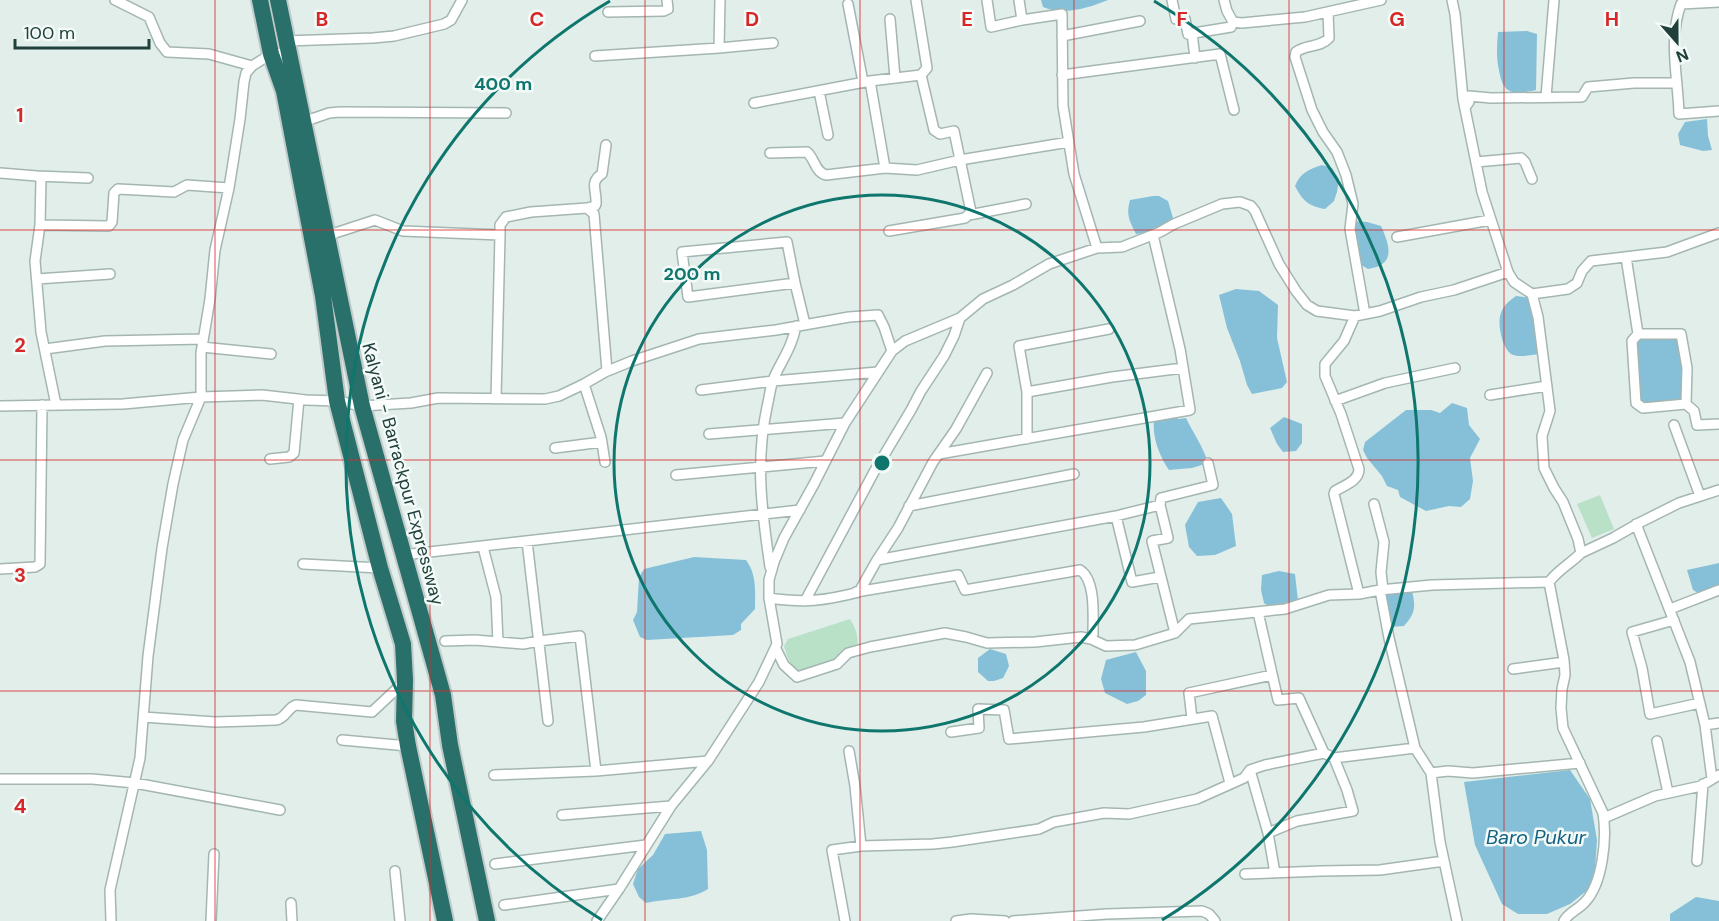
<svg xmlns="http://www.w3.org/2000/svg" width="1719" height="921" viewBox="0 0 1719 921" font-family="'DM Sans',sans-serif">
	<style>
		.green { fill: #b9e1c8 }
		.water { fill: #85c0d8 }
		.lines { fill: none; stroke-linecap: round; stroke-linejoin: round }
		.street-casing { stroke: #a4b6b2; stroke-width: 12 }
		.highway-casing { stroke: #c1cac8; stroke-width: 20 }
		.street { stroke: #fff; stroke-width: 9 }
		.highway { stroke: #29706a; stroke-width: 16 }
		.grid { fill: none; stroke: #d62828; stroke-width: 1.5; stroke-opacity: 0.55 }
		.ring { fill: none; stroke: #0f766e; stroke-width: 3 }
		.labels { text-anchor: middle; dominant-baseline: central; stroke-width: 5; stroke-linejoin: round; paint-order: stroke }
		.street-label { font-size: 18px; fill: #20403c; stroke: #f3faf7 }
		.water-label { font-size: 20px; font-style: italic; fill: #146282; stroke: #f3faf7 }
		.grid-label { font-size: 20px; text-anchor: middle; font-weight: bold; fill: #d62828; stroke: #f3faf7; stroke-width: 5; stroke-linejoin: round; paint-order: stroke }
		.centre { fill: #0f766e; stroke: #f3faf7; stroke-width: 3 }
		.ring-label { font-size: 18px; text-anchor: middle; font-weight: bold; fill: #0f766e; stroke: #f3faf7; stroke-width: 5; stroke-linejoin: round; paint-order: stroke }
	</style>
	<rect width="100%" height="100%" fill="#e2eeea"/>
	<path class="green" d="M 1600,495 L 1614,529 L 1592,538 L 1577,504 Z
		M 850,619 C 856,628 859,638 857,649 L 835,662 L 799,672 C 790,665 787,657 784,646 L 788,639 Z"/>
	<path class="water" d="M 1041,0 L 1108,0 C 1088,8 1063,16 1043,7 Z
		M 1527,31 L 1537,34 L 1536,90 C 1513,95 1503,95 1499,70 C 1496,57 1497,45 1498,32 Z
		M 1707,119 L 1708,136 L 1712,150 L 1703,151 L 1680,145 L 1678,134 L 1685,122 Z
		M 1322,165 L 1332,168 L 1339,179 L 1337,192 L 1334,201 L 1325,209 C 1308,206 1303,201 1295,186 C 1300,173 1309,169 1322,165 Z
		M 1153,196 L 1159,196 L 1168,201 L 1173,218 C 1163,228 1150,233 1136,234 C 1129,220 1126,215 1130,200 Z
		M 1353,221 L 1367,222 L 1381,226 C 1390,246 1396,265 1368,269 L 1358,263 Z
		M 1236,289 L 1259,291 L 1278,305 L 1277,338 L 1287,382 L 1282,388 L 1252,394 L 1247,385 L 1240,361 L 1227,328 L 1219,295 Z
		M 1516,296 L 1531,298 L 1539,354 C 1531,355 1518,358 1511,354 C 1507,351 1505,346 1503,342 C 1497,322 1497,308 1516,296 Z
		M 1657,338 L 1680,339 L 1683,354 L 1685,400 L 1660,403 L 1642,402 L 1640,399 L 1635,348 L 1639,339 Z
		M 1452,403 L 1467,408 L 1469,425 L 1480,439 L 1470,458 L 1473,481 L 1470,499 L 1461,507 L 1449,506 L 1426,511 L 1400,497 L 1398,490 L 1387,486 L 1382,476 L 1367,458 L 1363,450 L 1365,442 L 1406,410 L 1431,410 L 1440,413 Z
		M 1175,416 L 1178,419 L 1186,418 C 1193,433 1203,446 1208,463 L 1192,468 L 1169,470 C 1160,457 1152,437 1154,421 L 1161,417 Z
		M 1284,417 L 1302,424 L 1302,443 L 1296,451 L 1283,452 L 1277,444 L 1270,428 Z
		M 1221,498 L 1232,514 L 1236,546 L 1215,555 L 1197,556 L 1189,547 L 1185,525 L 1198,502 Z
		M 694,557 L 746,560 C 757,575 755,591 755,609 L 741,624 L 741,630 L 733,635 L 647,640 L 640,637 L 633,620 L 637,612 L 639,577 L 644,569 Z
		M 1719,563 L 1719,590 L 1703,596 L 1693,590 L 1687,570 Z
		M 1279,571 L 1295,574 L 1298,601 L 1272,609 L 1264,603 L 1261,590 L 1262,575 Z
		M 1412,591 C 1416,607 1415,614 1404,626 L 1390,627 L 1385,597 L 1391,592 Z
		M 990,649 L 1006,654 L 1009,666 L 1003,678 L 994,681 L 988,681 L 978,672 L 978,658 Z
		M 1136,652 L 1146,671 L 1146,695 L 1138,701 L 1127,704 L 1105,693 L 1101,679 L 1106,660 Z
		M 1570,770 L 1590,799 L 1597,840 L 1594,885 L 1570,904 L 1547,914 L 1518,914 L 1502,904 L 1475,845 L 1464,782 Z
		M 701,831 L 707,850 L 708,889 C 690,901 666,898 646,903 L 639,897 L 633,884 L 638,869 L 653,855 L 665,834 Z
		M 1696,897 L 1719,901 L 1719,921 L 1670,921 L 1670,914 Z"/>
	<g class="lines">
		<defs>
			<path id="street" d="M 115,0 L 149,17 L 160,43 L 167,52 L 209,54 L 252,66
				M 916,0 L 927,68 L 921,75
				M 987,0 L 991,27 L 1022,20
				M 1019,0 L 1022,20 L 1062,14 L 1063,106 L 1074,174 L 1097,248
				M 1172,0 L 1176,19 L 1185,19 L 1188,34 L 1231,27 L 1233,22
				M 1224,0 L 1227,11 L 1233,22 L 1242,23 L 1305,17 L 1381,0
				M 1452,0 L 1455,14 L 1463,99 L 1482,192 L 1508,272
				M 1719,2 L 1681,4 C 1668,39 1678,78 1679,114 L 1719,111
				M 848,4 L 863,82
				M 608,12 L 664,11 L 668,9 L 667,0
				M 1328,12 L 1329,38 C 1320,48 1306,44 1296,52 L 1295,57 L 1312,110 L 1323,132 L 1337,152 L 1346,175 L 1353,204 L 1350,229 L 1365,314
				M 890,19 L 895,78
				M 1192,33 L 1195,58
				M 1062,36 L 1140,21
				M 286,41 L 373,38 L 394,36 L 444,24 L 451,20 L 462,0
				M 719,48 L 773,43
				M 595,56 L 719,48 L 720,0
				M 1062,75 L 1220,54 L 1234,110
				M 819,91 L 828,135
				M 1546,97 L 1554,0
				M 754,103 L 870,81
				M 1466,106 L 1469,102 L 1469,96 L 1491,98 L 1582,97 L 1588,87 L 1634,83 L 1677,83
				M 303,122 L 329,113 L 340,112 L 506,113
				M 770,153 L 807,152 C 815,159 815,172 826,175 L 885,168 L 917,170 L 960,160 L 1069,142
				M 1476,162 L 1521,158 L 1525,162 L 1532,179
				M 885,168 L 870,81 L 921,75 L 934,130 L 940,134 L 954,131 L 971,212 L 965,218 L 889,231
				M 0,173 L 37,176 L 41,179 L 40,225 L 35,261 L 41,332 L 56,405
				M 37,176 L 88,178
				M 587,208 L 595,206 L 596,204 C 597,190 589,182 602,174 L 606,145
				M 969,215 L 1026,204
				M 40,225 L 109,226 L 112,222 L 114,193 L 118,189 L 174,192 L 187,185 L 229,188
				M 500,235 L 500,225 L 506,217 L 531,212 L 587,208 L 594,214 L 607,371
				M 326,236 L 375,220 L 403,231 L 500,235 L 496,399
				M 1397,237 L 1490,220
				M 1626,257 L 1638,334 L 1632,341 L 1636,403 L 1643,408 L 1686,404 L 1687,368 L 1681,334 L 1638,334
				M 37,279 L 110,274
				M 795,283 L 688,297 L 682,252 L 787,242 L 795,283 L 805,324
				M 1532,294 L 1538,317 L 1550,411 L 1542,436 L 1544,468 L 1554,488 L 1563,502 L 1578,539 L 1581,553 C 1570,564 1558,570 1549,582 L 1564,660 L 1565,675 L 1562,689 L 1561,708 L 1563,728 L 1603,813 C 1607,838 1603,883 1585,902 C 1578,910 1569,912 1564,921
				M 1355,316 L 1344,341 L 1325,364 L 1325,376 L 1341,414 L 1359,469 C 1359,481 1345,485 1335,491 L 1334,494 L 1359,594
				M 202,347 L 271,354
				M 45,349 L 105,341 L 203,339
				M 584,384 L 601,437 L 605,462
				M 701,390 L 773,381 L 878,372
				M 1027,392 L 1112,377 L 1183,368
				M 1490,395 L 1547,386
				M 1335,401 L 1385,383 L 1455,368
				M 1686,404 L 1694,411 L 1697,425 L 1719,424
				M 0,406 L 123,404 L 201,397 L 262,395 L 306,400 L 337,401 L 362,406 L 411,403 L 438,398 L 545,399 L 559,396 L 584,384 L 605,372 L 632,361 L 699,339 L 776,330 L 849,317 L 878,315 L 884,327 L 892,351 L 905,341 L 960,318 L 983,299 L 1013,285 L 1049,264 L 1097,248 L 1122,247 L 1160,232 L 1174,224 L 1222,204 L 1240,202 L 1251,206 L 1255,211 L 1279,264 L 1296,291 L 1307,305 L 1317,311 L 1355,316 L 1380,311 L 1421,297 L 1454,290 L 1508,272 L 1514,282 L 1532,294 L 1568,289 L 1577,283 L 1582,271 L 1591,261 L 1667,252 L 1719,233
				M 1674,425 L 1700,496
				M 709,434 L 845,423
				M 1027,439 L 1027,392 L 1019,346 L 1109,329
				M 555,448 L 602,442
				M 939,454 L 1190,410 L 1180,349 L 1153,235
				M 270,459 L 289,457 L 294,453 L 299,399
				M 676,475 L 825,461
				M 1374,504 L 1384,542 L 1381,572 L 1383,590
				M 909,506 L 1074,474
				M 1116,516 L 1132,582 L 1160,577
				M 1636,524 L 1690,662 L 1705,725 L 1712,779
				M 527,541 L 548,721
				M 483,547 L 496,597 L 498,642
				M 1581,553 L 1613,538 L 1641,522 L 1679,503 L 1719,490
				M 403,555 L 800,510
				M 877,560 L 1116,516 L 1160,505
				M 303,564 L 380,568
				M 770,567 C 762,512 755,463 767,407 C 769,399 770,389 773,380 C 781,361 792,348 796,326
				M 0,569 L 35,567 L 40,564 L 42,405
				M 769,598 C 805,603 824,601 859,592 L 877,560 L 898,528 L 933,462 L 956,429 L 987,373
				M 805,601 L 874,472 L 911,410 L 921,391 L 944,356 L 954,336 L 960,318
				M 1670,609 L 1719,590
				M 1258,612 L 1278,700 L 1299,698 L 1324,753
				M 1674,620 L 1632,632 L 1642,668 L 1650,714 L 1700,703
				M 1175,633 L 1152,541 L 1168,538 L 1160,505 L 1161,498 L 1213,485 L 1208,463
				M 1091,639 L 1106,646 L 1135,645 L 1175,633 L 1189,619 L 1285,609 L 1329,595 L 1359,594 L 1380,590
				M 445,641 L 475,640 L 523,644 L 539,641 L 580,636 L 596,771
				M 776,649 L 784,665 L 797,677 L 837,664 L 848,653 L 870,647 L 945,633 L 966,637 L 987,643 L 1035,642 L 1081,637 L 1091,639 L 1093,634 C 1093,617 1096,580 1080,570 L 965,590 L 958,575 L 856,592
				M 1513,669 L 1564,662
				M 143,717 L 215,722 L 276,720 C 286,718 287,708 296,705 L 372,712 L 404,682
				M 1192,719 L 1189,693 L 1272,675
				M 1705,725 L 1719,723
				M 951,732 L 979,728 L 978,709 L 1004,710 L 1009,739 L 1144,727 L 1212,716 L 1230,783
				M 342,740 L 408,746
				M 1657,741 L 1668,793
				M 1250,770 L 1268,833 L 1297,821 L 1353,811 L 1347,790 L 1334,758
				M 1431,773 L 1448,771 L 1473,773 L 1580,763
				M 494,775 L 596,771 L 708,761
				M 0,779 L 92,779 L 135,783 L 280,810
				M 562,815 L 671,806
				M 1604,818 L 1655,796 L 1701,786 L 1719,775
				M 1268,833 L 1275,873
				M 861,846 L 933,844 L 952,842 L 1039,829 L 1054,822 L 1104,813 L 1129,814 L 1197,799 L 1244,778 L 1250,770 L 1265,765 L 1324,753 L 1334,758 L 1415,748
				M 1697,861 L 1703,784
				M 495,864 L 646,845
				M 395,871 L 400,921
				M 1245,874 L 1321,871 L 1380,870 L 1444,861
				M 291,903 L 292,921
				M 504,905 L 619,889
				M 111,921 L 110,890 L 140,758 L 148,656 L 162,548 L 173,484 L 183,440 L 201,397 L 201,353 L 210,299 L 215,250 L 229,188 L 240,119 L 244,82 L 246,73 L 252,66 L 271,54 L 289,53
				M 211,921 L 214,854
				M 597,921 L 619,889 L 671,806 L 708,761 L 759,682 L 777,644 L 769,598 L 769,580 L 774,562 L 784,538 L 814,484 L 845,423 L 892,351
				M 845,921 L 832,850 L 861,846 L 855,786 L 849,751
				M 956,921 L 971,919 L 1005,921
				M 1013,921 L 1106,914 L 1202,911 L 1209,914 L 1215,921
				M 1457,921 L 1440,842 L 1431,773 L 1415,748 L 1389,638 L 1380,590 L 1432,585 L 1549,582"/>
			<path id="highway" d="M 260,0 L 271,54 L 284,91 L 323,296 L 337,401 L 380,568 L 403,644 L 405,680 L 404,721 L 408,746 L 445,921
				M 278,0 L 362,406 L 443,695 L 450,745 L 487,921"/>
		</defs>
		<use href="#street" class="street-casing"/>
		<use href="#highway" class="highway-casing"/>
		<use href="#street" class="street"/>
		<use href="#highway" class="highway"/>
	</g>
	<path class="grid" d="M 215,0 L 215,921M 430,0 L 430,921M 645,0 L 645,921M 860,0 L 860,921M 1074,0 L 1074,921M 1289,0 L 1289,921M 1504,0 L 1504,921M 0,230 L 1719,230M 0,460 L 1719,460M 0,691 L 1719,691"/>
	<g class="ring">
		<circle cx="882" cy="463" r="268"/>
		<path d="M602 920A536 536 0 0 1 610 1M1154 1A536 536 0 0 1 1162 920"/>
	</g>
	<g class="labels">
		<g class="street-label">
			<text transform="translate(403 474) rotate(75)">Kalyani - Barrackpur Expressway</text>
		</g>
		<g class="water-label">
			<text x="1536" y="837">Baro Pukur</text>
		</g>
	</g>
	<g class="grid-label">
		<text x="322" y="26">B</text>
		<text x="537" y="26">C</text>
		<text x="752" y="26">D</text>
		<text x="967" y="26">E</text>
		<text x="1182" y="26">F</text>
		<text x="1397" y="26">G</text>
		<text x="1612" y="26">H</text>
		<text x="20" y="122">1</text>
		<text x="20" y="352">2</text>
		<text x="20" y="582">3</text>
		<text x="20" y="813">4</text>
	</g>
	<circle cx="882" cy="463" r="9" class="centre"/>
	<g class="ring-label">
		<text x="503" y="90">400 m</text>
		<text x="692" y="280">200 m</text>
	</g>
	<g transform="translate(1677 42) rotate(159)" stroke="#f3faf7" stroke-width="4.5" paint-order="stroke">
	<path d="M0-4.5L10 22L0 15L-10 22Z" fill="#20403c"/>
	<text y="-9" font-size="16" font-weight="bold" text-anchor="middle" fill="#20403c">N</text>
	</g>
	<path d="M15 39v9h134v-9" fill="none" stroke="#20403c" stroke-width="3"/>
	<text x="24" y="39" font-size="18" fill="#20403c" stroke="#f3faf7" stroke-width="4.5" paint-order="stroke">100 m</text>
</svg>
